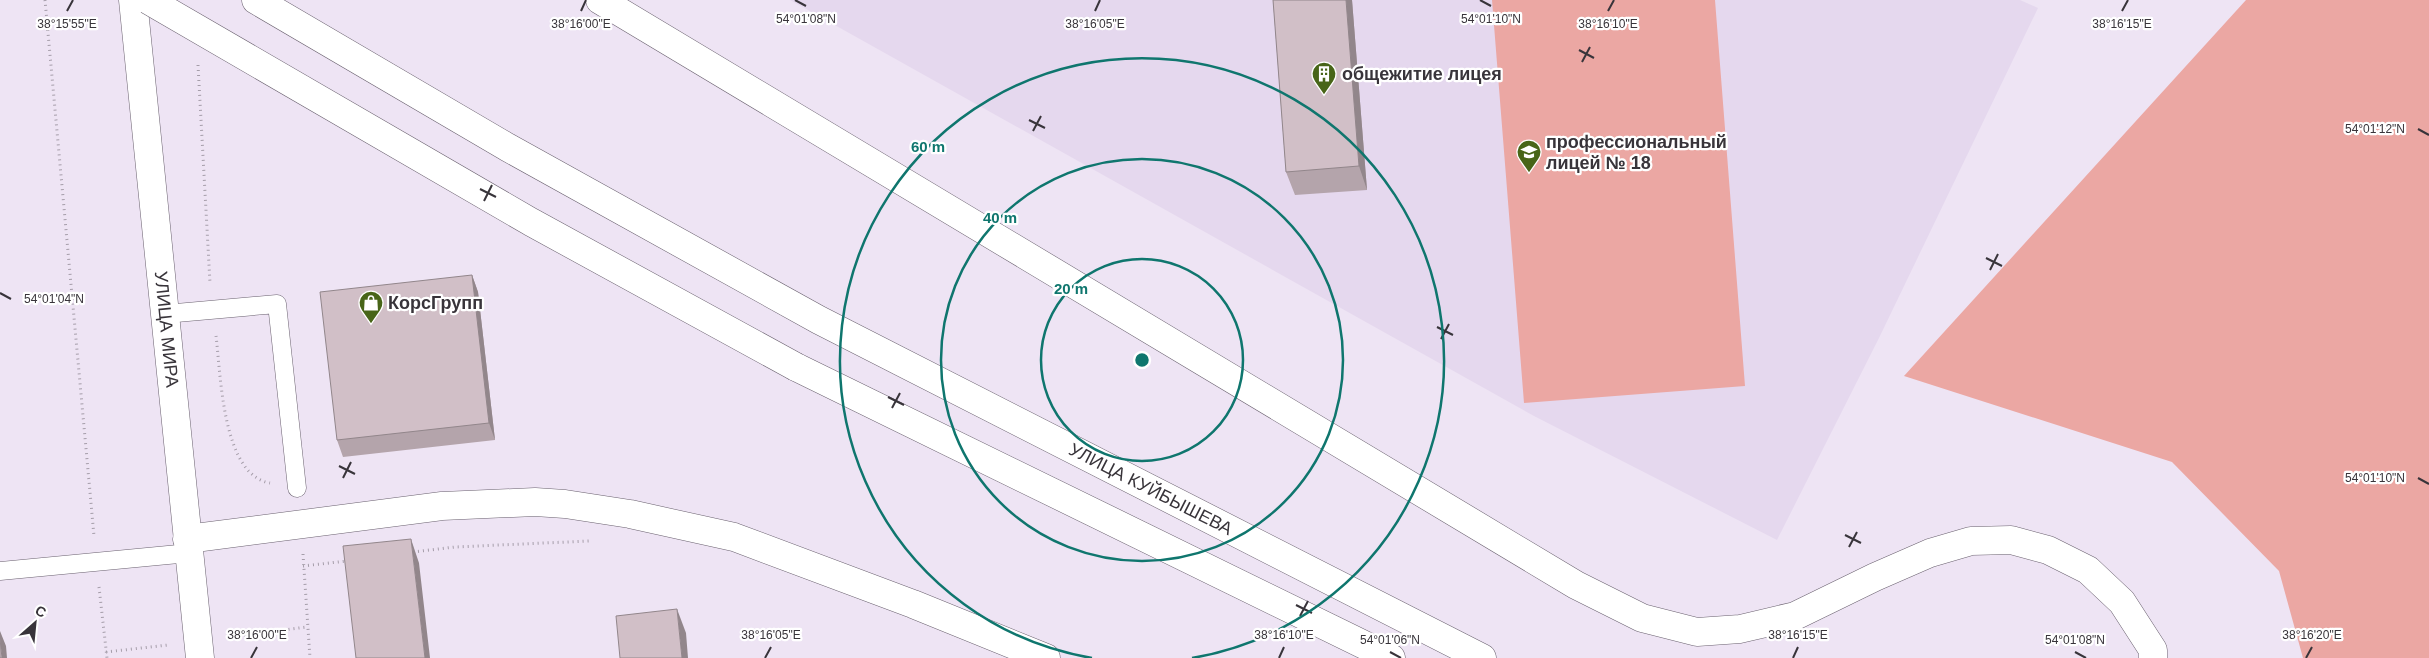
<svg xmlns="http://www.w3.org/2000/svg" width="2429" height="658" viewBox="0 0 2429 658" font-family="Helvetica,sans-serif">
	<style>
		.built { fill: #e5d8ee }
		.green { fill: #eba7a3 }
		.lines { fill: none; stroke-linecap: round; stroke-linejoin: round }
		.lane-casing { stroke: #6a616f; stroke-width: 19 }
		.primary-casing { stroke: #6a616f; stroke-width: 29 }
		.path { stroke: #a59da9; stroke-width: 3; stroke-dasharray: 1 4; stroke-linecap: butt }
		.lane { stroke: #fff; stroke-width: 18 }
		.primary { stroke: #fff; stroke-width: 28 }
		.primary-bridge-casing { stroke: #6a616f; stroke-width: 29; stroke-linecap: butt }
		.primary-bridge { stroke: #fff; stroke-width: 28 }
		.wall { fill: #b4a4ab }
		.shaded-wall { fill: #92868b }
		.building { fill: #d1bfc7; stroke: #92868b }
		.ticks { fill: none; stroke: #38343a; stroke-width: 2 }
		.ring { fill: none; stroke: #0f766e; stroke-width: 2.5 }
		.labels { text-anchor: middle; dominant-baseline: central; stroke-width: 4.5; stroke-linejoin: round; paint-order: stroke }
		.poi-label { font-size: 18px; font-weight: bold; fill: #38343a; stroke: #fff; text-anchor: start }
		.street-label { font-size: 18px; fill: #38343a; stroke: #fff }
		.ticks-label { font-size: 12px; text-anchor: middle; fill: #38343a; stroke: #fff; stroke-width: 4.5; stroke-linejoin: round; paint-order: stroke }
		.centre { fill: #0f766e; stroke: #fff; stroke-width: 2.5 }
		.ring-label { font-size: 15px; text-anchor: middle; font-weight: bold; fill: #0f766e; stroke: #fff; stroke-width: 4.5; stroke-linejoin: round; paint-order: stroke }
	</style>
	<rect width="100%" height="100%" fill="#eee4f4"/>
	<path class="built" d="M 790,0 L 2020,0 L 2038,8 L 1879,338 L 1777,540 L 1534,416 Z"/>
	<path class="green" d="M 1492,0 L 1715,0 L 1745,386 L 1524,403 Z
		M 2246,0 L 2429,0 L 2429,658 L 2303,658 L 2279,571 L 2172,462 L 1904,376 Z"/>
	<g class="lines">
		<defs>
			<path id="lane" d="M 165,314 L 277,304 L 297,488
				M 0,571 L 189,553"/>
			<g id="primary">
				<path id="s1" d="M 133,0 L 200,658"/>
				<path id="s2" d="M 256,0 L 507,147 L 819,320 L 1482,658"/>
				<path d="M 600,0 L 1576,585 L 1642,618 L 1697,632 L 1740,629 L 1795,616 L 1875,577 L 1930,553 L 1971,541 L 2011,540 L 2048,550 L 2088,570 L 2122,602 L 2153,650 L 2153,658"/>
				<path d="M 796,367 L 1391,658"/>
				<path d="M 187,539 L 442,506 L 535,502 L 565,504 L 630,514 L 734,537 L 913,604 L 1046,658"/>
			</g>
		</defs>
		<use href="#lane" class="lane-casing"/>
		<use href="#primary" class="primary-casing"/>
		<path class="path" d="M 45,0 L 94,536
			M 198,65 L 210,283
			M 216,336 C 221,375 222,475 270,483
			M 413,552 L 455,547 L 589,541
			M 303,554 L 310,658
			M 303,566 L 347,561
			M 99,587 L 107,658
			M 229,637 L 307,627
			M 106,652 L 168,645"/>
		<use href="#lane" class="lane"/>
		<use href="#primary" class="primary"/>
		<defs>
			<path id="primary-bridge" d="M 148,0 L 531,222 L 796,367"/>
		</defs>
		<use href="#primary-bridge" class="primary-bridge-casing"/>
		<use href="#primary-bridge" class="primary-bridge"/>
	</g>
	<path class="wall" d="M 1273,0 L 1352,0 L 1367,190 L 1295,195 L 1286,172 Z
		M 472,275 L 478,292 L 495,440 L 343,457 L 337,440 Z"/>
	<path class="shaded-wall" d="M 1346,0 L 1352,0 L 1367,190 L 1359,166 Z
		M 472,275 L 478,292 L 495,440 L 489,423 Z
		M 411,539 L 419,563 L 430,658 L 425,658 Z
		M 677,609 L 686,633 L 688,658 L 682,658 Z
		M 0,631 L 6,646 L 7,658 L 2,658 L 0,639 Z"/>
	<path class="building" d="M 1273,0 L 1346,0 L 1359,166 L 1286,172 Z
		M 472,275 L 489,423 L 337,440 L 320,292 Z
		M 411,539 L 425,658 L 356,658 L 343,546 Z
		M 677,609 L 682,658 L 620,658 L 616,616 Z
		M 0,639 L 2,658 L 0,658 Z"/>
	<path class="ticks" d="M 795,0 L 806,6M 1480,0 L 1491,6M 67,11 L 73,0M 581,11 L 586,0M 1095,11 L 1100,0M 1608,11 L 1614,0M 2122,11 L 2128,0M 1579,50 L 1594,58M 1582,62 L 1590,47M 1029,120 L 1045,128M 2418,129 L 2429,135M 1033,131 L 1041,116M 480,189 L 496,197M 484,201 L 492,185M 1986,258 L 2002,266M 1990,270 L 1998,254M 0,293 L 11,299M 1437,327 L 1453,335M 1441,339 L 1449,324M 888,397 L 904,405M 892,408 L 900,393M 339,466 L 355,474M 343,478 L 351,462M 2418,478 L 2429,484M 1845,535 L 1861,543M 1849,547 L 1857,532M 1296,605 L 1312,613M 1300,616 L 1308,601M 1390,652 L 1401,658M 2075,652 L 2086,658M 251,658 L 257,647M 765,658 L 771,647M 1279,658 L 1284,647M 1793,658 L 1798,647M 2306,658 L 2312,647"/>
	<g class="ring">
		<circle cx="1142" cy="360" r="101"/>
		<circle cx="1142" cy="360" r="201"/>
		<path d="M1092 658A302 302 0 1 1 1192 658"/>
	</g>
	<defs>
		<symbol id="building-pin" viewBox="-11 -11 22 30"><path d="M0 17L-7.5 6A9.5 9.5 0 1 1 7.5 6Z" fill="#486518" stroke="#fff"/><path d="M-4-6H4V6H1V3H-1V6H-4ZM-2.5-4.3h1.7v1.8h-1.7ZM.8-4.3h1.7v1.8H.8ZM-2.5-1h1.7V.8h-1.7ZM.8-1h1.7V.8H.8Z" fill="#fff"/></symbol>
		<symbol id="university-pin" viewBox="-11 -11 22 30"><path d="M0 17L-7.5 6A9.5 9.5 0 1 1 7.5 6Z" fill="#486518" stroke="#fff"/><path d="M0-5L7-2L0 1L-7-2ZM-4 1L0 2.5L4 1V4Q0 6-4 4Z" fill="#fff"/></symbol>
		<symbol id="shop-pin" viewBox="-11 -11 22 30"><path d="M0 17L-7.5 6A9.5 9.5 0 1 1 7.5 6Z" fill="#486518" stroke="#fff"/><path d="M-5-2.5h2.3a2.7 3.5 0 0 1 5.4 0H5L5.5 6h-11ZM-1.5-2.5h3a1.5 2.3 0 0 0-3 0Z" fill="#fff"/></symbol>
	</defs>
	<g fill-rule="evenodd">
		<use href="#building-pin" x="1310" y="60" width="28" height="38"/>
		<use href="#university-pin" x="1515" y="138" width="28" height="38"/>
		<use href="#shop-pin" x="357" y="289" width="28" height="38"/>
	</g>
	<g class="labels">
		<g class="poi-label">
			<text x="1342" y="74">общежитие лицея</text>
			<text x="1546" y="142">профессиональный<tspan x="1546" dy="21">лицей № 18</tspan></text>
			<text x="388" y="303">КорсГрупп</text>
		</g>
		<g class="street-label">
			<text stroke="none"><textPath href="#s1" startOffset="331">УЛИЦА МИРА</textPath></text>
			<text stroke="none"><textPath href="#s2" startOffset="1020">УЛИЦА КУЙБЫШЕВА</textPath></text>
		</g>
	</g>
	<g class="ticks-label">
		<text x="806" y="23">54°01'08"N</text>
		<text x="1491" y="23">54°01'10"N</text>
		<text x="67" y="28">38°15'55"E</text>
		<text x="581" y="28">38°16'00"E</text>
		<text x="1095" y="28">38°16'05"E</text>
		<text x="1608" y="28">38°16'10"E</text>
		<text x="2122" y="28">38°16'15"E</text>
		<text x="2375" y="133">54°01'12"N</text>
		<text x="54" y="303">54°01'04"N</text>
		<text x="2375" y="482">54°01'10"N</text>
		<text x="257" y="639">38°16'00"E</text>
		<text x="771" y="639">38°16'05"E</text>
		<text x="1284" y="639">38°16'10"E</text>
		<text x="1798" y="639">38°16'15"E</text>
		<text x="2312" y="639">38°16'20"E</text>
		<text x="1390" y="644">54°01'06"N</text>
		<text x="2075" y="644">54°01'08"N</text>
	</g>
	<circle cx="1142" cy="360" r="8" class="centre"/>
	<g class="ring-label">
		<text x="928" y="152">60 m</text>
		<text x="1000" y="223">40 m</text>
		<text x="1071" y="294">20 m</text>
	</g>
	<g transform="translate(35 623) rotate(27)" stroke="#ffffff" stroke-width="4" paint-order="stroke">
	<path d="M0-4L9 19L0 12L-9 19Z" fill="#38343a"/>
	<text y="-8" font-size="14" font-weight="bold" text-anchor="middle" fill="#38343a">С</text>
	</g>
</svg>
